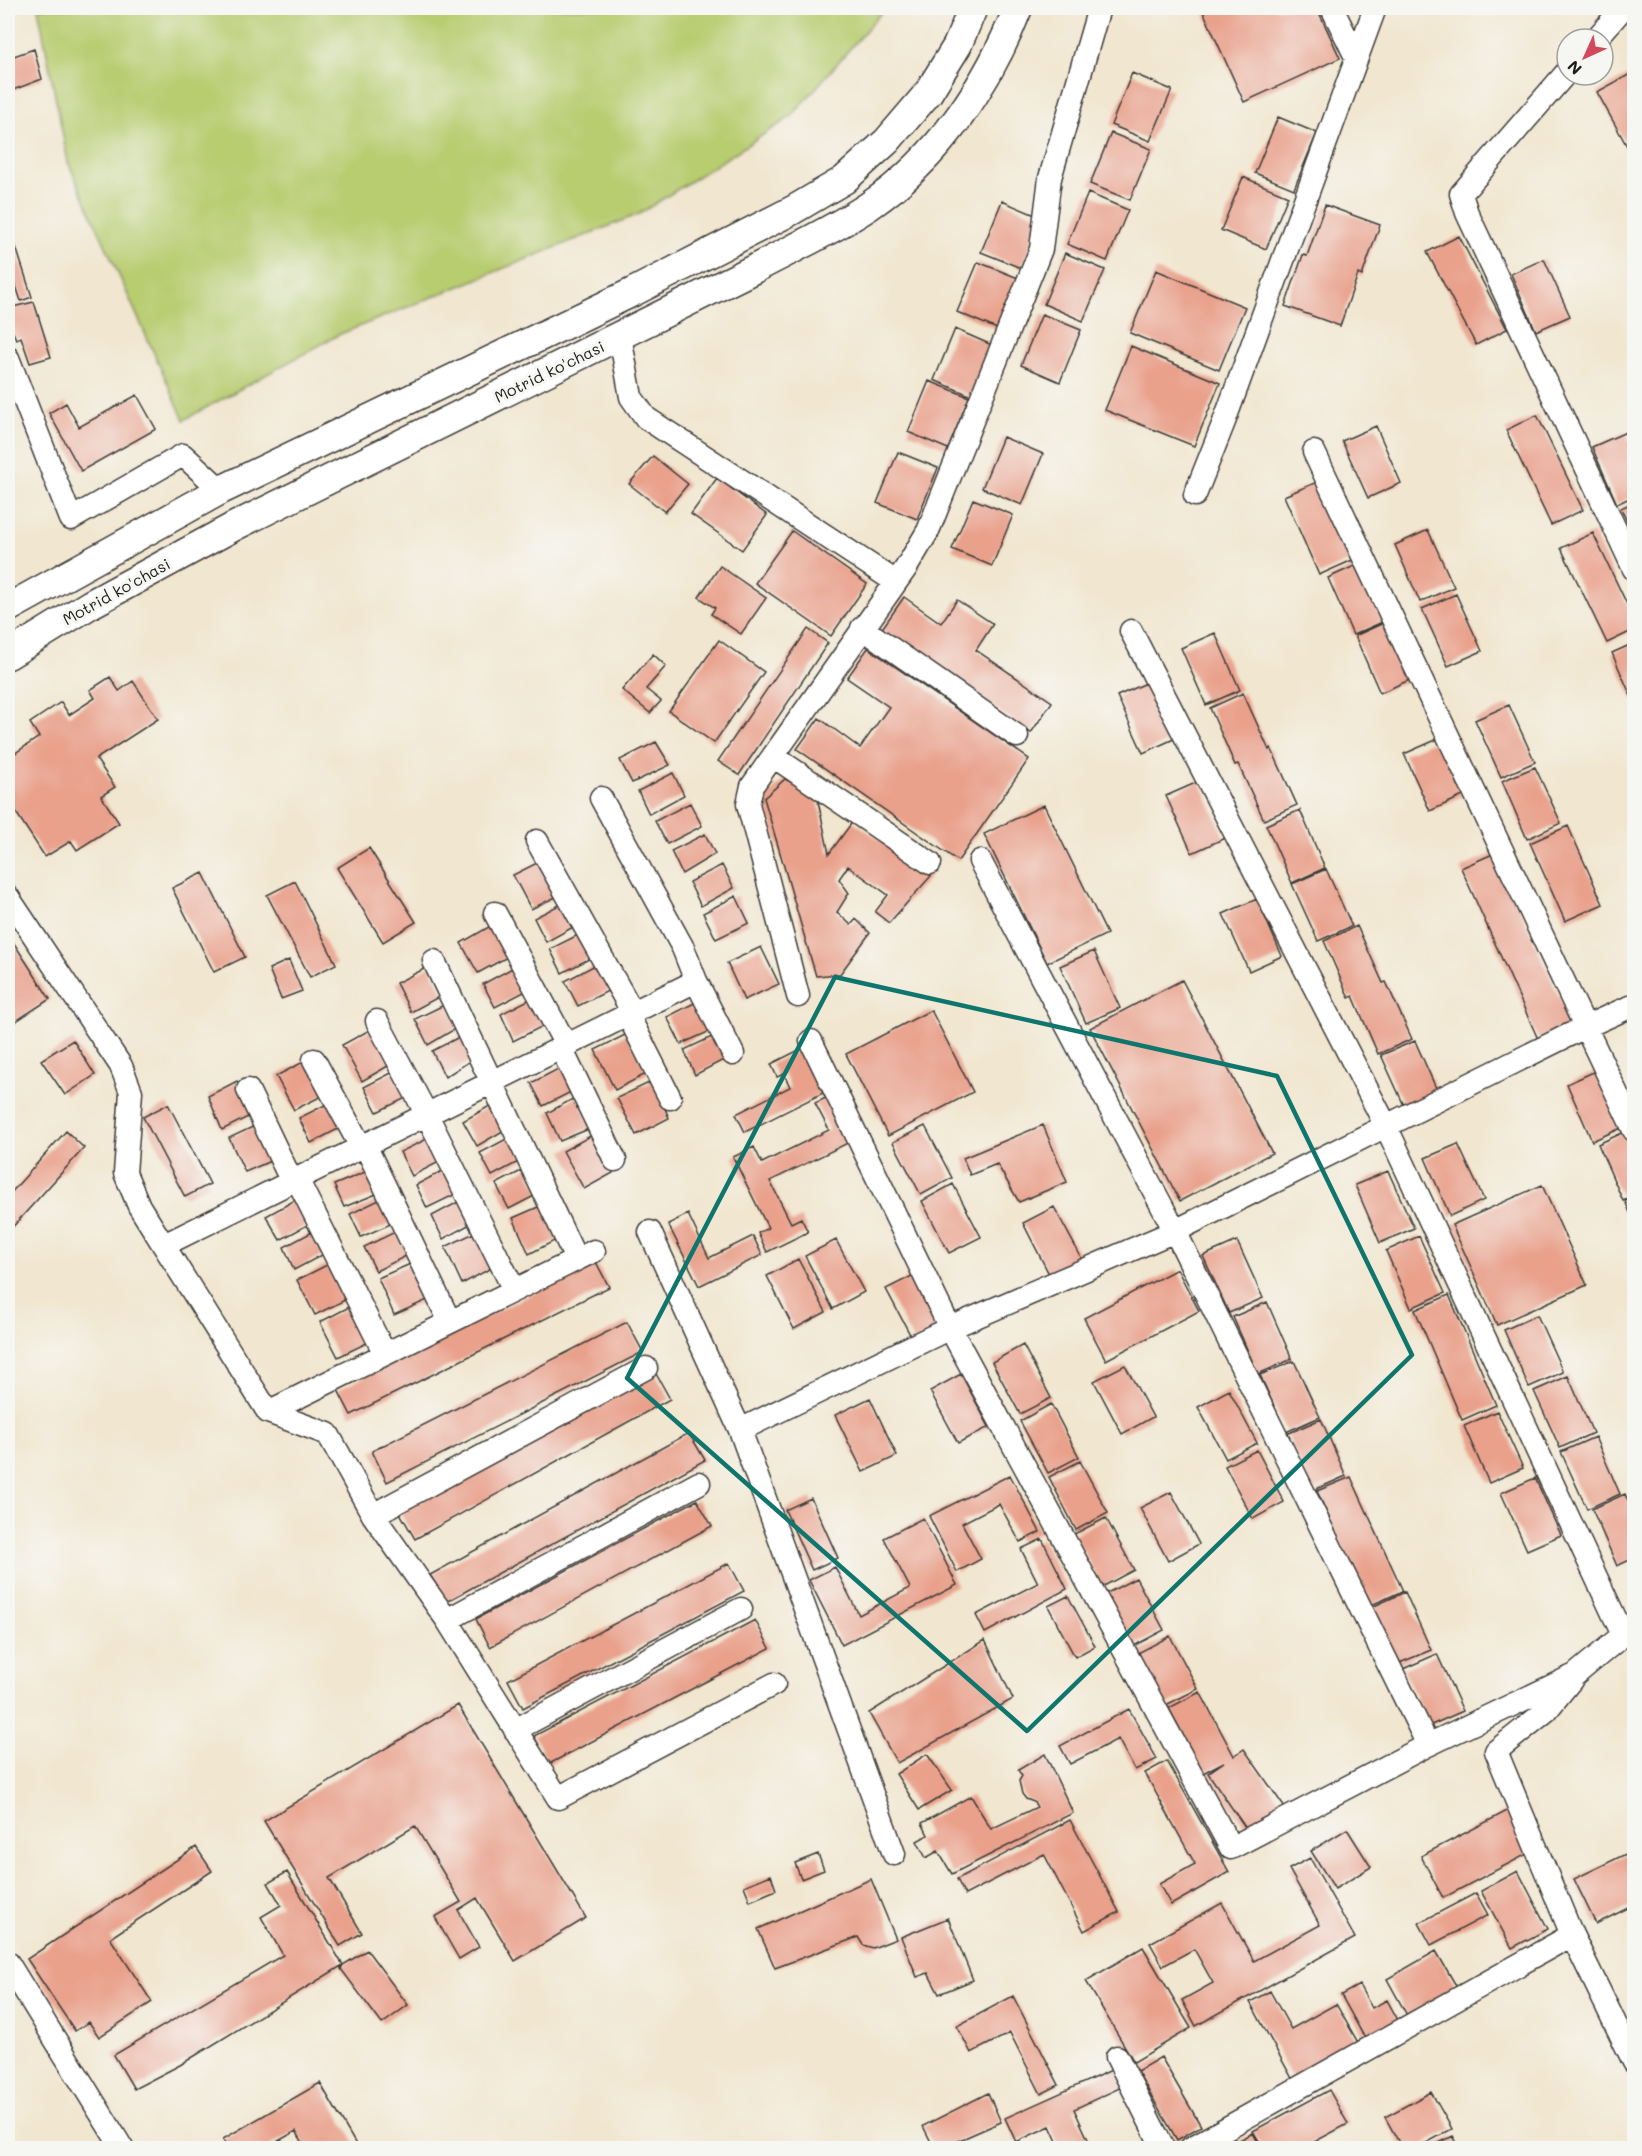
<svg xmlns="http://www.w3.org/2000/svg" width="1642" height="2156" viewBox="0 0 1642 2156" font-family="Mali,sans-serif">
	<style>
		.green { fill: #b8cc6f; stroke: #6a7446; stroke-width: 1.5 }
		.building { fill: #e9a18c }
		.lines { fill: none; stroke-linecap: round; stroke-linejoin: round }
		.minor-casing { stroke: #3c3a37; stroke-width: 25 }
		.major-casing { stroke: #3c3a37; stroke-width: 31 }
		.minor { stroke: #fff; stroke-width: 22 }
		.major { stroke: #fff; stroke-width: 28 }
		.marked { fill: none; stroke: #0f766e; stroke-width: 4.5; stroke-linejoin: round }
		.labels { text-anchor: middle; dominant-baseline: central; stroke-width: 6; stroke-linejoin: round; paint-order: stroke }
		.street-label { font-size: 16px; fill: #1c1c1c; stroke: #f6f6f2 }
	</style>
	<rect width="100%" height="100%" fill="#f6f6f2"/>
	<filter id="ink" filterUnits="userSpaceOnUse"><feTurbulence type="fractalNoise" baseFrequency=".0167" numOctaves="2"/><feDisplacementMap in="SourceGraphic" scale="12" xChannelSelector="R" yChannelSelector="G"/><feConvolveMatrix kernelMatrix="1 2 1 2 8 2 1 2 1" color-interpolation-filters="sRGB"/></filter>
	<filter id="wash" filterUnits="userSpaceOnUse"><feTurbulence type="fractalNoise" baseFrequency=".008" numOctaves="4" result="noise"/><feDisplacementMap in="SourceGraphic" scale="24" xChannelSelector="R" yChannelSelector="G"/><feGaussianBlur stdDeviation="1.35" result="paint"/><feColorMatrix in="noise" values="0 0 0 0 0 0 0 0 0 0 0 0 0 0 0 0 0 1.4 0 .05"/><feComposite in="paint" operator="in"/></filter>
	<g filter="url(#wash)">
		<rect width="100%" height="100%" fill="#f1e6cf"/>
		<path class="green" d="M 38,8 L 885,8 L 791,117 L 639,214 L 338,335 L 184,420 L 68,162 Z"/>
		<g id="blocks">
			<path class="building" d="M 1212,8 L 1317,8 L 1340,58 L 1244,102 L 1203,11 Z
				M 34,49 L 42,79 L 8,92 L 8,58 Z
				M 1634,72 L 1634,159 L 1597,92 Z
				M 1132,73 L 1172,90 L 1150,141 L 1111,125 Z
				M 1278,117 L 1317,133 L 1294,189 L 1255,173 Z
				M 1111,133 L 1151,149 L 1130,200 L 1090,184 Z
				M 1243,177 L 1288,196 L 1266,249 L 1221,230 Z
				M 1088,193 L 1128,210 L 1107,261 L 1067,244 Z
				M 1002,201 L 1042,218 L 1021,268 L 981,252 Z
				M 1325,205 L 1380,225 L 1362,276 L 1358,274 L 1340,326 L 1285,306 L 1303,255 L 1307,256 Z
				M 8,222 L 32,297 L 21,301 L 8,262 Z
				M 1459,236 L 1507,329 L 1476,345 L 1427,252 Z
				M 1065,253 L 1105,270 L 1083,321 L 1044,304 Z
				M 1544,259 L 1570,316 L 1536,331 L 1511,274 Z
				M 978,262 L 1018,278 L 997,329 L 957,312 Z
				M 1156,270 L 1245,307 L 1219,370 L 1130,333 Z
				M 34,302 L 51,357 L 30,363 L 21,337 L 16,339 L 8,321 L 8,308 Z
				M 1042,314 L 1081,330 L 1060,382 L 1021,365 Z
				M 955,329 L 994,346 L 974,397 L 934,380 Z
				M 1131,346 L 1220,383 L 1194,446 L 1105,410 Z
				M 929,381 L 969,397 L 948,449 L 908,432 Z
				M 137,395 L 156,429 L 81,471 L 49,413 L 66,403 L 79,427 Z
				M 1537,415 L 1583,510 L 1551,525 L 1506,430 Z
				M 1376,426 L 1401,483 L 1368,498 L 1342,441 Z
				M 1626,432 L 1634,452 L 1634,496 L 1617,504 L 1592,447 Z
				M 1003,437 L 1043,454 L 1022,505 L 982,488 Z
				M 898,452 L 938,468 L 917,519 L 877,503 Z
				M 653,456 L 688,484 L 665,512 L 629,484 Z
				M 717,478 L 767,515 L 742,550 L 691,514 Z
				M 1322,480 L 1357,558 L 1319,575 L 1284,496 Z
				M 973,499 L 1013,515 L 992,566 L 952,549 Z
				M 1634,502 L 1634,538 L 1621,508 Z
				M 1428,530 L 1454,587 L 1420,602 L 1395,545 Z
				M 792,531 L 867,584 L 831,636 L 755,583 Z
				M 1593,533 L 1634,619 L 1634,630 L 1607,643 L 1561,548 Z
				M 1361,563 L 1387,620 L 1353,635 L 1328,578 Z
				M 720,566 L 766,598 L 741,634 L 711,614 L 715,608 L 699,597 Z
				M 1456,594 L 1482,651 L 1448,666 L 1422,609 Z
				M 904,597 L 941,623 L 957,600 L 993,624 L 976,650 L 1052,702 L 1031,733 L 881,630 Z
				M 1388,621 L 1414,678 L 1380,693 L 1355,636 Z
				M 808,629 L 828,643 L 739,775 L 718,761 Z
				M 1215,633 L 1240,690 L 1206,705 L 1181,648 Z
				M 719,640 L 764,672 L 714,743 L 669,711 Z
				M 1634,643 L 1634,703 L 1612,653 Z
				M 868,648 L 1029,759 L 958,861 L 797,749 L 819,718 L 860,748 L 889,707 L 847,678 Z
				M 653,654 L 666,666 L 646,689 L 661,701 L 650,713 L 622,690 Z
				M 110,677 L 119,691 L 133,681 L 158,719 L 96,759 L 115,787 L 101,796 L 119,823 L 77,850 L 71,841 L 45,857 L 8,800 L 8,758 L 39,737 L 30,723 L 61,702 L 69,715 L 95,698 L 90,690 Z
				M 1151,681 L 1176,738 L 1143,753 L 1117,696 Z
				M 1243,693 L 1269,750 L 1271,748 L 1297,805 L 1264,820 L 1238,764 L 1235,765 L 1210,708 Z
				M 1509,705 L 1535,762 L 1501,777 L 1475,720 Z
				M 1438,739 L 1463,796 L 1430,811 L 1404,754 Z
				M 656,742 L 670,765 L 632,783 L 620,760 Z
				M 1535,767 L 1561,823 L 1527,839 L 1502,781 Z
				M 673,773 L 684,795 L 649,814 L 638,791 Z
				M 785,779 L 817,796 L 829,854 L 853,821 L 931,876 L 889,923 L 875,912 L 888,895 L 848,866 L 839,879 L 849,893 L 837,912 L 851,925 L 856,919 L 870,933 L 840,974 L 816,976 L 764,798 Z
				M 1200,781 L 1225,838 L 1192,853 L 1166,796 Z
				M 690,803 L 702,826 L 667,844 L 655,821 Z
				M 1044,805 L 1107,934 L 1047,963 L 984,834 Z
				M 1300,810 L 1325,868 L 1292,883 L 1266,825 Z
				M 1568,826 L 1603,904 L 1565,921 L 1530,843 Z
				M 705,834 L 715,854 L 682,874 L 671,851 Z
				M 369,848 L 416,922 L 383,942 L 337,868 Z
				M 1495,853 L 1571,1024 L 1538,1039 L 1461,868 Z
				M 543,860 L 560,895 L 531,909 L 513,875 Z
				M 722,865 L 734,888 L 701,906 L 689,882 Z
				M 1326,869 L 1352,926 L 1318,941 L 1292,884 Z
				M 203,873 L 245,957 L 214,972 L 172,888 Z
				M 295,881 L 336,964 L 310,977 L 267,895 Z
				M 736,896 L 749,923 L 716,939 L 703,913 Z
				M 1257,899 L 1282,956 L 1249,971 L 1223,914 Z
				M 565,902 L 577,925 L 546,942 L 534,918 Z
				M 494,924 L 511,955 L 478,973 L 461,943 Z
				M 1357,926 L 1383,983 L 1386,982 L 1412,1039 L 1378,1054 L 1353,996 L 1349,998 L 1324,941 Z
				M 582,933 L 593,957 L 562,973 L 550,949 Z
				M 8,934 L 50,999 L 10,1025 L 8,1020 Z
				M 761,947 L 779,984 L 744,1000 L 727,963 Z
				M 1094,951 L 1120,1008 L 1086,1023 L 1060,966 Z
				M 289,960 L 302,991 L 281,999 L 269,969 Z
				M 599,963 L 612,989 L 578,1006 L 565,981 Z
				M 430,966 L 444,994 L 411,1012 L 396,983 Z
				M 516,966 L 528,990 L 495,1007 L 483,984 Z
				M 1182,980 L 1272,1153 L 1180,1201 L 1090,1028 Z
				M 534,997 L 547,1024 L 513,1041 L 501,1014 Z
				M 700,1000 L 715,1029 L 681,1044 L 667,1017 Z
				M 448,1003 L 460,1026 L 428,1045 L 415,1019 Z
				M 931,1010 L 973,1092 L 888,1136 L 846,1054 Z
				M 375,1027 L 395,1062 L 362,1081 L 342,1045 Z
				M 627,1034 L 648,1073 L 615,1090 L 595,1050 Z
				M 718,1034 L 729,1057 L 695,1075 L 684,1050 Z
				M 463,1035 L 475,1058 L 445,1077 L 432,1051 Z
				M 73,1040 L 95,1075 L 65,1095 L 41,1060 Z
				M 1415,1041 L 1440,1097 L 1407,1112 L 1381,1055 Z
				M 805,1047 L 827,1091 L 745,1132 L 736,1114 L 790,1087 L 784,1074 L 777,1077 L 771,1064 Z
				M 309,1059 L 326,1094 L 294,1110 L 276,1076 Z
				M 564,1066 L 575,1090 L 543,1106 L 531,1083 Z
				M 1600,1069 L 1626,1126 L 1592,1141 L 1567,1084 Z
				M 397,1070 L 410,1096 L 377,1112 L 364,1087 Z
				M 237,1081 L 254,1114 L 222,1130 L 208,1096 Z
				M 653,1081 L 669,1118 L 636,1135 L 617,1098 Z
				M 832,1095 L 854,1140 L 770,1181 L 791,1223 L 801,1218 L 808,1232 L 767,1252 L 758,1233 L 768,1228 L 733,1157 L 754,1147 L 762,1163 L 829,1130 L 815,1103 Z
				M 578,1096 L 591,1128 L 560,1141 L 547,1113 Z
				M 331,1102 L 344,1126 L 311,1143 L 299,1118 Z
				M 495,1103 L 508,1128 L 477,1146 L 463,1121 Z
				M 168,1104 L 210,1184 L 185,1197 L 143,1117 Z
				M 259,1124 L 275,1159 L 245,1172 L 229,1138 Z
				M 1043,1125 L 1067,1182 L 1019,1202 L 997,1164 L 970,1175 L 963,1158 Z
				M 925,1126 L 952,1178 L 921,1195 L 893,1142 Z
				M 1631,1129 L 1634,1136 L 1634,1196 L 1623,1201 L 1598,1144 Z
				M 66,1131 L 84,1148 L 8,1232 L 8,1196 Z
				M 594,1134 L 613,1173 L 584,1189 L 563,1151 Z
				M 512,1136 L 524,1159 L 492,1176 L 480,1153 Z
				M 429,1138 L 441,1161 L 412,1176 L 400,1152 Z
				M 1458,1144 L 1484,1200 L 1450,1216 L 1425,1158 Z
				M 527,1168 L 540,1193 L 509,1209 L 496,1184 Z
				M 446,1169 L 458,1193 L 427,1208 L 416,1185 Z
				M 370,1170 L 379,1193 L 344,1207 L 334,1185 Z
				M 1388,1171 L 1414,1228 L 1380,1243 L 1355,1185 Z
				M 953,1184 L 981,1237 L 949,1253 L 922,1201 Z
				M 1542,1185 L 1587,1285 L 1497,1325 L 1452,1225 Z
				M 1634,1197 L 1634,1222 L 1625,1201 Z
				M 299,1198 L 313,1222 L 280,1240 L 266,1216 Z
				M 381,1199 L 393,1223 L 361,1237 L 350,1214 Z
				M 462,1200 L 474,1222 L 443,1239 L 432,1216 Z
				M 545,1204 L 560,1238 L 529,1254 L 513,1218 Z
				M 1054,1207 L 1082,1259 L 1050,1276 L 1023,1223 Z
				M 688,1214 L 709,1258 L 753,1236 L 762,1255 L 699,1286 L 668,1224 Z
				M 314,1231 L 326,1253 L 294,1270 L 284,1247 Z
				M 397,1231 L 408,1255 L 376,1271 L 364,1247 Z
				M 478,1231 L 495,1266 L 462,1284 L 445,1247 Z
				M 1419,1236 L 1445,1293 L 1411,1308 L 1386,1251 Z
				M 836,1240 L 864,1292 L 833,1309 L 805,1256 Z
				M 1237,1241 L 1263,1298 L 1229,1313 L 1203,1256 Z
				M 798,1259 L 826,1312 L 794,1329 L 767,1276 Z
				M 415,1262 L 432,1298 L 394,1315 L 378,1278 Z
				M 596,1262 L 609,1287 L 351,1415 L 338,1390 Z
				M 331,1263 L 349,1298 L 315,1315 L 297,1280 Z
				M 1177,1269 L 1199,1311 L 1106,1360 L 1084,1318 Z
				M 918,1273 L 945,1325 L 914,1342 L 886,1289 Z
				M 1449,1295 L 1496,1405 L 1462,1420 L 1415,1310 Z
				M 1267,1302 L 1292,1359 L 1258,1374 L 1233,1317 Z
				M 353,1305 L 371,1341 L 338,1357 L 320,1322 Z
				M 1537,1315 L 1563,1372 L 1529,1387 L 1504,1330 Z
				M 627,1322 L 643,1352 L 387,1482 L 372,1451 Z
				M 1023,1345 L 1051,1398 L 1020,1414 L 992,1362 Z
				M 1294,1361 L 1320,1417 L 1286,1432 L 1260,1375 Z
				M 1125,1365 L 1153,1417 L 1122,1434 L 1094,1381 Z
				M 655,1372 L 670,1399 L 415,1539 L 400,1513 Z
				M 961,1374 L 989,1427 L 958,1443 L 930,1391 Z
				M 1568,1376 L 1593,1433 L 1560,1448 L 1534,1391 Z
				M 1229,1390 L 1257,1443 L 1226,1459 L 1198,1407 Z
				M 870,1398 L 897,1456 L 863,1472 L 835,1415 Z
				M 1051,1404 L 1079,1457 L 1048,1473 L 1020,1421 Z
				M 1497,1411 L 1523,1468 L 1489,1483 L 1464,1426 Z
				M 1321,1419 L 1346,1476 L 1312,1491 L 1287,1434 Z
				M 689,1433 L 705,1460 L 446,1602 L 430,1575 Z
				M 1595,1437 L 1620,1494 L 1587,1509 L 1561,1452 Z
				M 1257,1450 L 1284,1502 L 1253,1519 L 1225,1466 Z
				M 1080,1461 L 1108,1513 L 1076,1530 L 1049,1477 Z
				M 1010,1475 L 1040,1532 L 1020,1542 L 999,1504 L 962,1523 L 981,1559 L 957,1572 L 929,1516 Z
				M 1351,1477 L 1403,1591 L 1369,1606 L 1317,1491 Z
				M 1535,1478 L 1561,1535 L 1527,1550 L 1501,1493 Z
				M 1171,1492 L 1199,1544 L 1168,1561 L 1140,1508 Z
				M 1625,1494 L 1634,1514 L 1634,1558 L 1617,1566 L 1592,1509 Z
				M 811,1498 L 838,1558 L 812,1570 L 785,1510 Z
				M 697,1500 L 712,1526 L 490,1647 L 476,1619 Z
				M 923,1518 L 957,1585 L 842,1645 L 809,1580 L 835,1567 L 859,1615 L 910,1588 L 884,1538 Z
				M 1106,1518 L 1134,1570 L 1102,1587 L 1074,1534 Z
				M 1042,1539 L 1067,1589 L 985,1633 L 976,1615 L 1038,1583 L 1021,1549 Z
				M 729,1563 L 744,1591 L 523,1708 L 508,1680 Z
				M 1136,1578 L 1164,1630 L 1132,1647 L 1105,1594 Z
				M 1405,1592 L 1431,1650 L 1397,1664 L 1372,1607 Z
				M 1068,1596 L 1095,1646 L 1075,1657 L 1048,1606 Z
				M 755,1620 L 770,1648 L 549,1764 L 534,1736 Z
				M 1170,1636 L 1198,1689 L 1166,1705 L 1138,1653 Z
				M 985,1640 L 1013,1699 L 897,1763 L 869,1713 Z
				M 1437,1654 L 1463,1711 L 1429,1726 L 1403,1669 Z
				M 1200,1692 L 1234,1756 L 1244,1749 L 1285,1808 L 1249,1833 L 1208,1773 L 1224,1762 L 1203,1773 L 1169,1708 Z
				M 458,1705 L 586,1918 L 515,1961 L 477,1898 L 458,1910 L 479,1947 L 459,1959 L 435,1917 L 461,1902 L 415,1826 L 329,1878 L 362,1933 L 340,1946 L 264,1821 Z
				M 1129,1709 L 1157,1759 L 1135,1770 L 1118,1739 L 1070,1764 L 1060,1746 Z
				M 927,1754 L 952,1790 L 919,1810 L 896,1774 Z
				M 1045,1754 L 1073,1813 L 952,1874 L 938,1851 L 926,1858 L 917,1841 L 928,1835 L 922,1823 L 971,1796 L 991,1829 L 1037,1807 L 1034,1802 L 1026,1799 L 1022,1794 L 1019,1781 L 1022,1776 L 1018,1770 Z
				M 1167,1761 L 1229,1872 L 1171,1905 L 1159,1884 L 1195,1864 L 1145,1773 Z
				M 1509,1810 L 1531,1852 L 1443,1898 L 1421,1856 Z
				M 1070,1820 L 1119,1912 L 1084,1931 L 1044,1854 L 965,1895 L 957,1879 Z
				M 1347,1829 L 1371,1867 L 1335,1889 L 1311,1851 Z
				M 196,1847 L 212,1871 L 110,1938 L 152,2002 L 99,2037 L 89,2022 L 75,2031 L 27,1959 Z
				M 1634,1850 L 1634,1905 L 1596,1924 L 1574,1879 Z
				M 818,1854 L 824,1870 L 801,1879 L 795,1863 Z
				M 1310,1858 L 1355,1938 L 1196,2026 L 1182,2000 L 1213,1983 L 1194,1949 L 1163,1966 L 1150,1943 L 1222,1903 L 1254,1961 L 1320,1925 L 1289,1869 Z
				M 1518,1871 L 1548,1929 L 1512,1948 L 1481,1891 Z
				M 287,1872 L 343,1965 L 180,2065 L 134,2089 L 114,2055 L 283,1955 L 261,1917 L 281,1905 L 268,1883 Z
				M 771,1875 L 776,1890 L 750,1901 L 744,1886 Z
				M 871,1879 L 896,1939 L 873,1948 L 863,1945 L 858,1937 L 775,1968 L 758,1929 Z
				M 1476,1893 L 1488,1915 L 1431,1945 L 1419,1923 Z
				M 948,1918 L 973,1980 L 939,1994 L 928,1973 L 917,1977 L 901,1937 Z
				M 1143,1947 L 1191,2028 L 1134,2062 L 1086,1981 Z
				M 367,1950 L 408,2005 L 382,2024 L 341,1969 L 343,1965 Z
				M 1436,1951 L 1458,1989 L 1408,2017 L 1387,1979 Z
				M 1359,1985 L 1372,2008 L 1387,2000 L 1400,2024 L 1367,2042 L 1341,1995 Z
				M 1270,1991 L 1291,2029 L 1336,2004 L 1360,2046 L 1294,2082 L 1250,2002 Z
				M 1013,1996 L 1059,2085 L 1041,2094 L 1010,2033 L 971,2053 L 957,2026 Z
				M 1161,2057 L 1201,2126 L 1177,2140 L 1137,2071 Z
				M 1116,2068 L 1124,2086 L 1074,2109 L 1092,2148 L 1060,2148 L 1050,2126 L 1016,2142 L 1005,2118 Z
				M 320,2083 L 358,2148 L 306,2148 L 296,2131 L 266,2148 L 228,2148 L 223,2139 Z
				M 1329,2090 L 1348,2124 L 1303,2148 L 1263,2148 L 1253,2131 Z
				M 1431,2092 L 1452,2129 L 1417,2148 L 1402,2148 L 1385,2117 Z
				M 988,2093 L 1001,2122 L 942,2148 L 934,2148 L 923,2126 Z
				M 1253,2133 L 1261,2148 L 1225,2148 Z
				M 1453,2136 L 1460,2148 L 1429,2148 Z"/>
		</g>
	</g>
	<g filter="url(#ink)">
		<use href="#blocks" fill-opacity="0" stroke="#3c3a37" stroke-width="1.5"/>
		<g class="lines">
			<defs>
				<path id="minor" d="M 1332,8 L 1356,57
					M 1596,39 L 1623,8
					M 1567,72 L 1461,194 L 1467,213 L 1634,569
					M 620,336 L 631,397 L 646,418 L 896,582
					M 8,358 L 71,519 L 183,455 L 221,490
					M 1314,452 L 1634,1130
					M 1195,495 L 1224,422 L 1375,8
					M 862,628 L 1017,736
					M 1131,631 L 1386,1126 L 1623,1635
					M 773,756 L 930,863
					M 601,798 L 683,948 L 696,981
					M 537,841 L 633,1013
					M 980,861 L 1175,1231 L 1428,1745
					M 8,897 L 121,1066 L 131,1092 L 125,1173 L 139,1206 L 268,1412 L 328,1434 L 373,1515 L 447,1620 L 558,1798 L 774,1684
					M 495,913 L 566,1045
					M 434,961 L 576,1259
					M 798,996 L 748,804 L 752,786 L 906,568 L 928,531 L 1041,249 L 1050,178 L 1099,8
					M 628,1015 L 670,1098
					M 377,1021 L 427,1115 L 514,1290
					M 811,1041 L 950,1328 L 1231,1848 L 1428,1745 L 1575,1675 L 1623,1635 L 1634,1630
					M 561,1048 L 615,1160
					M 314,1060 L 361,1147
					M 248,1090 L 292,1182
					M 365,1145 L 450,1322
					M 297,1179 L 385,1354
					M 650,1232 L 740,1430 L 894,1854
					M 164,1245 L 696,981 L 733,1054
					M 268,1412 L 594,1251
					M 740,1430 L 950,1328 L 1175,1231 L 1585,1027 L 1634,1005
					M 373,1515 L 646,1368
					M 447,1620 L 699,1483
					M 1572,1679 L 1546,1711 L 1496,1751 L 1572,1935 L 1634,2062
					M 515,1730 L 741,1609
					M 8,1963 L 122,2148
					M 1117,2057 L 1163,2148
					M 1191,2148 L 1572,1935"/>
				<path id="major" d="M 8,608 L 221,490 L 633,292 L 793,210 L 844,180 L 887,141 L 928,93 L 957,46 L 973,8
					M 8,655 L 91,604 L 235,526 L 756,268 C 794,248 833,230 869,206 C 938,159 988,85 1018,8"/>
			</defs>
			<use href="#minor" class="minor-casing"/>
			<use href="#major" class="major-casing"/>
			<use href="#minor" class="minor"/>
			<use href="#major" class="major"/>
		</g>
	</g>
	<path class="marked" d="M 835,977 L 1277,1076 L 1412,1355 L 1027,1731 L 627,1378 Z"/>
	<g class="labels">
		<g class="street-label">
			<text transform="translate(549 371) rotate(-26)">Motrid ko'chasi</text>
			<text transform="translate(116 591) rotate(-29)">Motrid ko'chasi</text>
		</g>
	</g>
	<rect width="1642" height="2156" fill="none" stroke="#f6f6f2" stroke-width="30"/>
	<g transform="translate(1585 57) rotate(225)"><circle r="28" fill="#f6f6f2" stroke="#9f9f9c" stroke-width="1.5"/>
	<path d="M0-4.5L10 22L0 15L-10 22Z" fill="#d1495b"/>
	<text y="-9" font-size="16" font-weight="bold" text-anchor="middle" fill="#1c1c1c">N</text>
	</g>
</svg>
